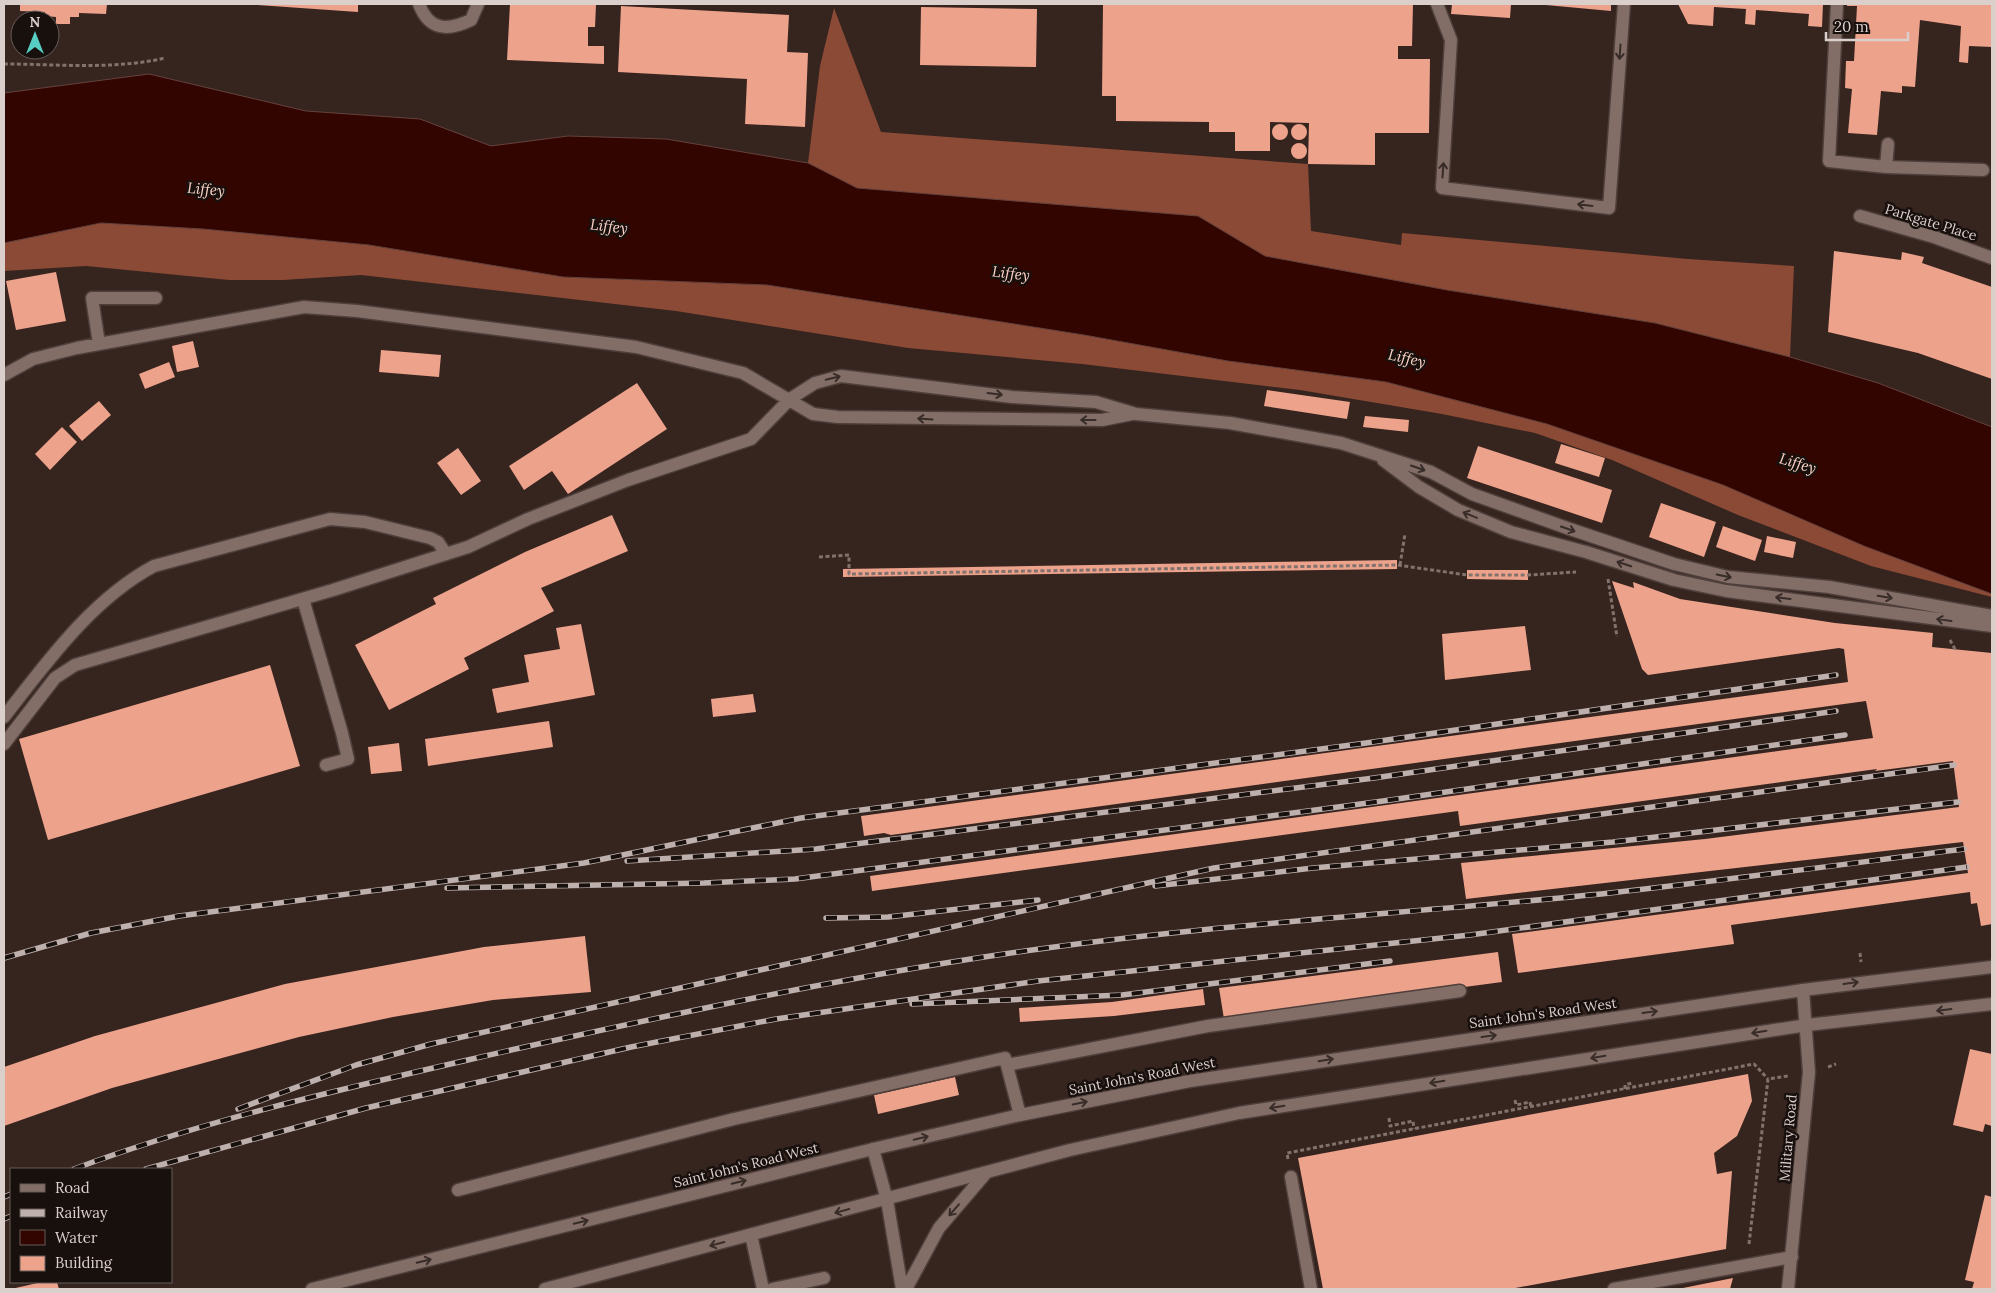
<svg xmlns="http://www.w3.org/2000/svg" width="1996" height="1293" viewBox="0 0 1996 1293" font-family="Lora,serif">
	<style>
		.forest { fill: #8b4a36 }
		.water { fill: #330500; stroke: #65423d }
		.building { fill: #eda28c }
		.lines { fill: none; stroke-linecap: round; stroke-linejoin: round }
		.service-casing { stroke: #4e3f3b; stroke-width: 15 }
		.pedestrian-casing { stroke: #4e3f3b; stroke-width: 15 }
		.tertiary-casing { stroke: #4e3f3b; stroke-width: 15 }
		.secondary-casing { stroke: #4e3f3b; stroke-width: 15 }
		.path { stroke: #81726d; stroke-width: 3; stroke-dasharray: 4 2.5; stroke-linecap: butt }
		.service { stroke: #836d67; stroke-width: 12 }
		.pedestrian { stroke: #836d67; stroke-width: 12 }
		.tertiary { stroke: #836d67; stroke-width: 12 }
		.secondary { stroke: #836d67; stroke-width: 12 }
		.rail-casing { stroke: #bdb0ad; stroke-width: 5.5 }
		.rail { stroke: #18100d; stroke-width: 4; stroke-dasharray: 11; stroke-linecap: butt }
		.oneway { stroke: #382c28 }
		.labels { text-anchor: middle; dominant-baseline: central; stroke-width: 5; stroke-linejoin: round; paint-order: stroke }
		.street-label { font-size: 14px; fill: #dbcfcc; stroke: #18100d }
		.water-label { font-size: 15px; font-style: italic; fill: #fcd3c6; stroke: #18100d }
	</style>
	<rect width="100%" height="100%" fill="#36241f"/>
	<path class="forest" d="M 834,8 L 881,132 L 1308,164 L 1311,231 L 1401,245 L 1402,233 L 1688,259 L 1794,266 L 1790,357 L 1655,323 L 1447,290 L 1265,256 L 1200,217 L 857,188 L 808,163 L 820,66 Z
		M 101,223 L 203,229 L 369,245 L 563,277 L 767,285 L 1084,335 L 1228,361 L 1386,382 L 1547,424 L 1723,485 L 1864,546 L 1992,594 L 1992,597 L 1871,566 L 1738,515 L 1612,460 L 1535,433 L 1442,414 L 1300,390 L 1082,364 L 908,348 L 676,311 L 361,275 L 283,280 L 229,280 L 86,266 L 4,271 L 4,243 Z"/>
	<path class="water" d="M 149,74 L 306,111 L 420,119 L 491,146 L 568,136 L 666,139 L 808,163 L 857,188 L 1198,216 L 1265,256 L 1447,290 L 1655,323 L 1790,357 L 1878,383 L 1992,427 L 1992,594 L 1864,546 L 1723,485 L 1547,424 L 1386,382 L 1228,361 L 1084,335 L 767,285 L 563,277 L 369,245 L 203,229 L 101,223 L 4,243 L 4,93 Z"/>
	<path class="building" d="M 20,4 L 107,4 L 106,14 L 79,13 L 79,17 L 70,17 L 70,24 L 56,24 L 56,17 L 45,16 L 45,12 L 20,11 Z
		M 243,4 L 358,4 L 358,12 Z
		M 510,4 L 596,5 L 595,27 L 588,27 L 588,46 L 604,46 L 604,64 L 507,60 Z
		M 1103,4 L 1413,4 L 1412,46 L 1398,46 L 1398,59 L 1430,59 L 1429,133 L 1375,133 L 1375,165 L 1308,164 L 1309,123 L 1270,122 L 1270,151 L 1235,151 L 1235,132 L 1209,132 L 1209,122 L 1116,121 L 1116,96 L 1102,96 Z
		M 1452,4 L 1511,4 L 1510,18 L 1451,14 Z
		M 1535,4 L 1611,4 L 1611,11 Z
		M 1678,4 L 1823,4 L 1822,27 L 1808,26 L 1809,14 L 1756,10 L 1755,25 L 1745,24 L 1746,9 L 1714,7 L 1713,26 L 1688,24 Z
		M 1847,4 L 1992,4 L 1992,47 L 1969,46 L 1968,63 L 1959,62 L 1961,26 L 1920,20 L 1915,87 L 1902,86 L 1902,93 L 1881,91 L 1877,135 L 1848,133 L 1852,89 L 1845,88 L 1846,61 L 1854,61 L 1857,6 L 1847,6 Z
		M 621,6 L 789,15 L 787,52 L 808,53 L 805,127 L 745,124 L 747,79 L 618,72 Z
		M 921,7 L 1037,9 L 1036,67 L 920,65 Z
		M1291 132a8 8 0 1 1 16 0a8 8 0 1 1-16 0Z
		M1272 132a8 8 0 1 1 16 0a8 8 0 1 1-16 0Z
		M1291 151a8 8 0 1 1 16 0a8 8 0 1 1-16 0Z
		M 1834,251 L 1901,260 L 1902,252 L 1924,257 L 1922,263 L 1992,287 L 1992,379 L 1918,353 L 1828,332 Z
		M 56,272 L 66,321 L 16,330 L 6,281 Z
		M 193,341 L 199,367 L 177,372 L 172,346 Z
		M 381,350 L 441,355 L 439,377 L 379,372 Z
		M 169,362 L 175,377 L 145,389 L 139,374 Z
		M 637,383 L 667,429 L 568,494 L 552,471 L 524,490 L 509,466 Z
		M 1267,390 L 1350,402 L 1347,419 L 1264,406 Z
		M 99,401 L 111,415 L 82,441 L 69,426 Z
		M 1365,416 L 1409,420 L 1408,432 L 1363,427 Z
		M 62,427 L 77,442 L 50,470 L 35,454 Z
		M 1561,444 L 1605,458 L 1599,477 L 1555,463 Z
		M 1478,446 L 1612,490 L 1602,523 L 1467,478 Z
		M 458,448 L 481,481 L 461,495 L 437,463 Z
		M 1661,503 L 1716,522 L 1704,557 L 1649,537 Z
		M 612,515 L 628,551 L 541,588 L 554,611 L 464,658 L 469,669 L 389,710 L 355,645 L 436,604 L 433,598 L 525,552 Z
		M 1723,526 L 1762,540 L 1755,561 L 1716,547 Z
		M 1767,536 L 1796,542 L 1793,558 L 1764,552 Z
		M 1397,560 L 1397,569 L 843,577 L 843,569 Z
		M 1467,570 L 1528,570 L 1528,580 L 1467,579 Z
		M 1612,581 L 1634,588 L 1633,582 L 1680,599 L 1835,623 L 1933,633 L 1932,647 L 1992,653 L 1992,924 L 1981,926 L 1977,903 L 1971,904 L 1970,892 L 1731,925 L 1734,944 L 1518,973 L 1512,934 L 1968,873 L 1963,842 L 1466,899 L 1461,863 L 1705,839 L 1959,807 L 1953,761 L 1875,771 L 1877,769 L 1460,826 L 1458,811 L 872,891 L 870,876 L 1873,738 L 1866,701 L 891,835 L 884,833 L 864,836 L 861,816 L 1848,682 L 1844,649 L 1839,648 L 1648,675 L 1642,669 Z
		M 581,624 L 595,695 L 497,713 L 492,689 L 529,682 L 524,655 L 560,649 L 556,628 Z
		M 1525,626 L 1531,670 L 1445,680 L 1442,634 Z
		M 270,665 L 300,766 L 48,840 L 19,739 Z
		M 753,694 L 756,712 L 713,717 L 711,699 Z
		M 549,721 L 553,747 L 428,766 L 425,739 Z
		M 399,743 L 402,771 L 371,774 L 368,747 Z
		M 585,936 L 591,992 L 493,1000 L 393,1017 L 299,1037 L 112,1088 L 4,1126 L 4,1067 L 95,1036 L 285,984 L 484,947 Z
		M 1498,952 L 1502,982 L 1224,1019 L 1219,988 Z
		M 1203,989 L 1205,1005 L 1114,1016 L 1020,1022 L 1019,1008 L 1112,1002 Z
		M 1970,1049 L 1992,1054 L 1992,1126 L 1985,1124 L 1983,1132 L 1953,1125 Z
		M 1748,1074 L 1752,1101 L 1737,1136 L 1714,1153 L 1717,1174 L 1732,1171 L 1726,1249 L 1510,1289 L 1323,1289 L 1298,1158 Z
		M 955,1077 L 959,1095 L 878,1114 L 874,1095 Z
		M 1985,1195 L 1992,1197 L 1992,1289 L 1972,1289 L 1974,1282 L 1965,1280 Z
		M 1733,1278 L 1730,1289 L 1683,1289 L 1683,1288 Z
		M 42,1282 L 57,1282 L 59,1289 L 11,1289 Z"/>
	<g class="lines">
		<defs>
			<path id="service" d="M 419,4 C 429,31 448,31 471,20 L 478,4
				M 1437,4 L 1451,40 L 1442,188 L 1609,208 L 1624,4
				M 1837,4 L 1829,161 L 1886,167 L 1983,170
				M 1886,167 L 1888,144
				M 1860,216 L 1934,237 L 1992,258
				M 99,344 L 92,298 L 156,298
				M 4,375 L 33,359 L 77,348 L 304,307 L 357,311 L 636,347 L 743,373 L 813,414 L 838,417 L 1102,420 L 1132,414
				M 1383,460 L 1419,487 L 1458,510 L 1511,532 L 1586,552 L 1674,580 L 1726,591 L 1992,626
				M 303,599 L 342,733 L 348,759 L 326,765
				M 4,717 C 46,663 92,599 154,566 L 330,519 L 365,522 L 430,538 L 438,542 L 446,554
				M 4,744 L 55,678 L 75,665 L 333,590 L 468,547 L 528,519 L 628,480 L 751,439 L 790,399 L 815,383 L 841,376 L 1012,397 L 1096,402 L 1136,414 L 1230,423 L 1341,443 L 1431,472 L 1472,494 L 1567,528 L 1674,564 L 1728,577 L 1829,587 L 1992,616
				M 1007,1065 L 1208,1026 L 1460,991
				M 873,1149 L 887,1200 L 902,1289
				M 458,1190 L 734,1119 L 1005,1058 L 1020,1115
				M 751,1235 L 763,1289
				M 772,1289 L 824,1278
				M 906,1289 L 939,1228 L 986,1173"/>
			<path id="pedestrian" d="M 1291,1177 L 1311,1289
				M 1614,1289 L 1792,1257"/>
			<path id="tertiary" d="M 1788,1289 L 1809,1072 L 1803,990"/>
			<path id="secondary" d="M 312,1289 L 873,1149 L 1020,1115 L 1190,1081 L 1803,990 L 1992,967
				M 545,1289 L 1070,1150 L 1239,1113 L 1807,1025 L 1992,1004"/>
		</defs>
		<use href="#service" class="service-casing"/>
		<use href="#pedestrian" class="pedestrian-casing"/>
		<use href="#tertiary" class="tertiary-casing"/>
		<use href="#secondary" class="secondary-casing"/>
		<path class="path" d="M 4,64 C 57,64 113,70 165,58
			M 819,557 L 849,555 L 849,574 L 1397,565 L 1467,575 L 1528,575 L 1576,572
			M 1400,565 L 1405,534
			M 1608,579 L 1617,637
			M 1950,640 L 1956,651
			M 1860,953 L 1861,962
			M 1828,1067 L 1836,1064
			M 1625,1089 L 1625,1085 L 1632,1083
			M 1515,1100 L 1516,1105 L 1530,1102 L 1531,1107
			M 1389,1118 L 1390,1126 L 1413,1121 L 1414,1129
			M 1288,1159 L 1287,1153 L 1754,1064 L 1768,1079
			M 1749,1244 L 1768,1079 L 1788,1076"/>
		<use href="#service" class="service"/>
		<use href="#pedestrian" class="pedestrian"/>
		<use href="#tertiary" class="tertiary"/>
		<use href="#secondary" class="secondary"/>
		<defs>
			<path id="rail" d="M 627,861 L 816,849 L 1374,778 L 1836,711
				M 1155,886 L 1313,868 L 1613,842 L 1958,802
				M 447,888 L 704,883 L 795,879 L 1383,801 L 1845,735
				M 826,918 L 888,917 L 1038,900
				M 4,958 L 91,933 L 179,916 L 584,863 L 801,818 L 1366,743 L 1836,675
				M 912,1004 L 1122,995 L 1390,961
				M 238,1109 L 356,1065 L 431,1044 L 1214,868 L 1954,765
				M 74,1169 C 216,1116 364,1084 511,1050 C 674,1014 839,978 1004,954 C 1205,924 1408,914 1610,893 C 1728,880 1846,864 1964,849
				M 146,1169 L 366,1108 L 631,1047 L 776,1019 L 1038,981 L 1470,935 L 1967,867
				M 4,1197 L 11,1194
				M 4,1219 L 11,1216"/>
		</defs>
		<use href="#rail" class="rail-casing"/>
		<use href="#rail" class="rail"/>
	</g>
	<defs><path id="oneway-shaft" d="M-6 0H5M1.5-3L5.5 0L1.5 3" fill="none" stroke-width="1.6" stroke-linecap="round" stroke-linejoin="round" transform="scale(1.25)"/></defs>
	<g class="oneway">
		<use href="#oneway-shaft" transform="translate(1620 52) rotate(94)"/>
		<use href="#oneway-shaft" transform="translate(1443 170) rotate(-86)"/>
		<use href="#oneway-shaft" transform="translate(1585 205) rotate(-173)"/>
		<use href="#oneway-shaft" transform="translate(833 378) rotate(-14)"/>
		<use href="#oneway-shaft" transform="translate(995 394) rotate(7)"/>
		<use href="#oneway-shaft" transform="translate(925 419) rotate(-176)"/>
		<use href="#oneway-shaft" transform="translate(1088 420) rotate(-180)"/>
		<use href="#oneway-shaft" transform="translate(1418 468) rotate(19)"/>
		<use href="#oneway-shaft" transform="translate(1470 515) rotate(-158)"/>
		<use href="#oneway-shaft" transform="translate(1568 529) rotate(19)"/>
		<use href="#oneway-shaft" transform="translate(1624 564) rotate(-162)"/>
		<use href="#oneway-shaft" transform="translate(1724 576) rotate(12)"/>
		<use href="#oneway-shaft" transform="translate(1885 597) rotate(10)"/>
		<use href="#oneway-shaft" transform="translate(1783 598) rotate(-173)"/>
		<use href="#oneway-shaft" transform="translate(1944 620) rotate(-172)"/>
		<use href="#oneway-shaft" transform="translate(1851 983) rotate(-8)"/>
		<use href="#oneway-shaft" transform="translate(1944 1010) rotate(173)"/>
		<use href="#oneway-shaft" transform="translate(1650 1012) rotate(-8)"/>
		<use href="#oneway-shaft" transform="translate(1759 1032) rotate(171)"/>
		<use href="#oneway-shaft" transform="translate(1489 1036) rotate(-8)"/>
		<use href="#oneway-shaft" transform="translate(1598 1057) rotate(171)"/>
		<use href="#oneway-shaft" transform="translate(1326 1060) rotate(-9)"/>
		<use href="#oneway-shaft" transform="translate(1437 1082) rotate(171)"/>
		<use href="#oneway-shaft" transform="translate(1080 1103) rotate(-11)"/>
		<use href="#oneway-shaft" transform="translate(1277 1107) rotate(171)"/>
		<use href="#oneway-shaft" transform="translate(921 1138) rotate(-13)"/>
		<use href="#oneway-shaft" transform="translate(739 1182) rotate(-14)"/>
		<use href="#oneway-shaft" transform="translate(954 1210) rotate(131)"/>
		<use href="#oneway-shaft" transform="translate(842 1211) rotate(165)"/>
		<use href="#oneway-shaft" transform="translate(581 1222) rotate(-14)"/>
		<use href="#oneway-shaft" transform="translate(717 1244) rotate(165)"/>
		<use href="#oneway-shaft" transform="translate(424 1261) rotate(-14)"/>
	</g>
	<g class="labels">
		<g class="street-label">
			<text transform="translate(1931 222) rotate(17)">Parkgate Place</text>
			<text transform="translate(1543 1013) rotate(-8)">Saint John's Road West</text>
			<text transform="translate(1142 1076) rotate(-11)">Saint John's Road West</text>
			<text transform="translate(1788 1138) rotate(-85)">Military Road</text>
			<text transform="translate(746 1165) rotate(-14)">Saint John's Road West</text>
		</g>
		<g class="water-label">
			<text transform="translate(206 189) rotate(5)">Liffey</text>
			<text transform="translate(609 226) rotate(7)">Liffey</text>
			<text transform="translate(1011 273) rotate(7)">Liffey</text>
			<text transform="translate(1407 358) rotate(13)">Liffey</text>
			<text transform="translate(1798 463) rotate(17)">Liffey</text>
		</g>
	</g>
	<rect width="1996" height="1293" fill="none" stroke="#dbcfcc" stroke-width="10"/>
	<rect x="10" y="1168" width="162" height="115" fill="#18100d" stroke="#665c59"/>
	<rect x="20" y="1184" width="25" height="8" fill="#836d67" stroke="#665c59"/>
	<text x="55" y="1193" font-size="15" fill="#dbcfcc">Road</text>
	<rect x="20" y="1209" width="25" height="8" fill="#bdb0ad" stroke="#665c59"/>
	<text x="55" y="1218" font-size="15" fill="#dbcfcc">Railway</text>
	<rect x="20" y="1230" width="25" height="15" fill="#330500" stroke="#665c59"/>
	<text x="55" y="1243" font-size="15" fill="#dbcfcc">Water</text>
	<rect x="20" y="1256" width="25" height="15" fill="#eda28c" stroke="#665c59"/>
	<text x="55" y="1268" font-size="15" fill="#dbcfcc">Building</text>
	<g transform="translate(35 35)"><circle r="24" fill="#18100d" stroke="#665c59"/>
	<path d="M0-4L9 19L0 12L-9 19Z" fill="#56cec3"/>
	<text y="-8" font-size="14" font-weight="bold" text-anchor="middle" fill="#dbcfcc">N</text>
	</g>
	<path d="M1826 32v8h82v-8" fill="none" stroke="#dbcfcc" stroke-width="2.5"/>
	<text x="1834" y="32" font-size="15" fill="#dbcfcc" stroke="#18100d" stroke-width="4" paint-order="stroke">20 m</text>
</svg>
